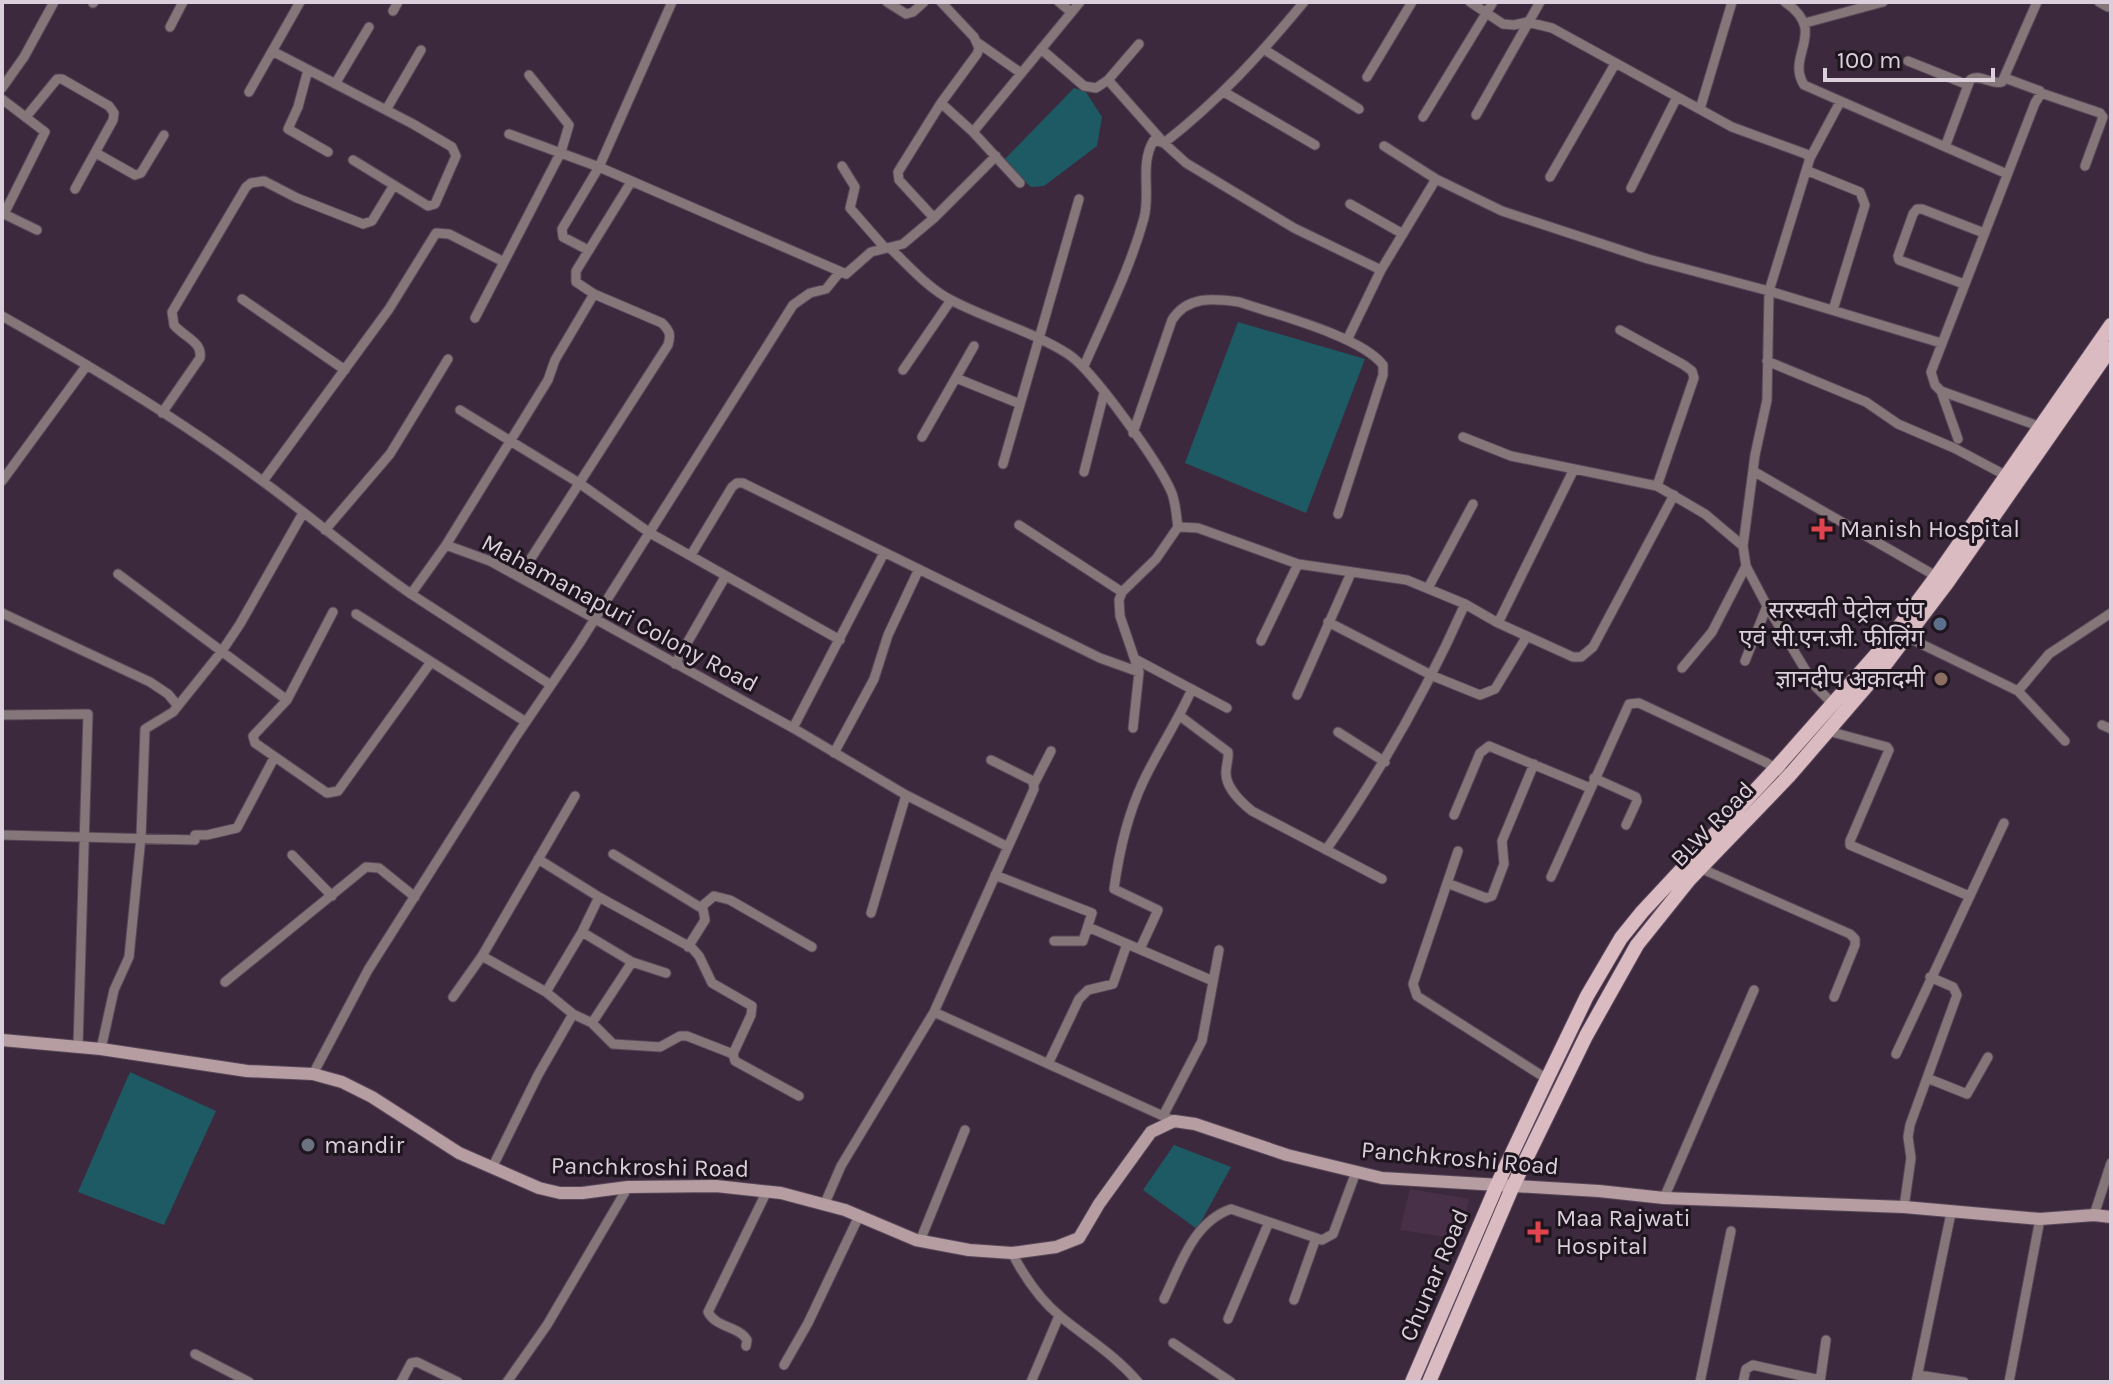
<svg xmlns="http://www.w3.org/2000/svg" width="2113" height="1384" viewBox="0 0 2113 1384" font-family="Karla,'Noto Sans Devanagari',sans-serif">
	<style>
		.built { fill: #483049 }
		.water { fill: #1d5a63 }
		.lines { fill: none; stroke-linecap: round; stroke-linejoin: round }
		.street-casing { stroke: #594759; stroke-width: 11 }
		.secondary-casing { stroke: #594759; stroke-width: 14 }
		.primary-casing { stroke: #594759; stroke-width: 16 }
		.street { stroke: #857679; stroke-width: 9 }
		.secondary { stroke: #b59da2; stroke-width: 12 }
		.primary { stroke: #dabbc2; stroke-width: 14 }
		.health-dot { fill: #e0444e; stroke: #1e151e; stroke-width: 3 }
		.service-dot { fill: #5c6f8a; stroke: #1e151e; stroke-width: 3 }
		.education-dot { fill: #8d6e63; stroke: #1e151e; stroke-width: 3 }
		.worship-dot { fill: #6b7280; stroke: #1e151e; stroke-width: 3 }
		.labels { text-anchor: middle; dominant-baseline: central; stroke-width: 6; stroke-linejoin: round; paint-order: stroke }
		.poi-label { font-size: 24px; fill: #dbcfdb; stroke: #1e151e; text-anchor: start }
		.street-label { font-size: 24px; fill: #dbcfdb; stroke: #1e151e }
	</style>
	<rect width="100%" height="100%" fill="#3c293d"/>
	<path class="built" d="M 1410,1189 L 1469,1199 L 1460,1239 L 1400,1230 Z"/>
	<path class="water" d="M 1074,88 L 1086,92 L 1102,117 L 1097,146 L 1044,186 L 1031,187 L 1003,161 Z
		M 1238,322 L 1365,359 L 1306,513 L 1185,463 Z
		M 130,1072 L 216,1111 L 164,1225 L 78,1192 Z
		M 1174,1145 L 1231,1167 L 1197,1229 L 1143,1190 Z"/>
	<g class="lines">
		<defs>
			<path id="street" d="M 887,2 L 906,14 L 913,12 L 924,2
				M 1059,2 L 1071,12
				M 1470,2 L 1503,24 L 1514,25 L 1527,22 L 1552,28 L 1732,127 L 1806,154 L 1810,158 L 1769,291 L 1767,400 L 1755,455 L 1743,546 L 1746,566 L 1767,606 L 1815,686 L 1835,706
				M 1785,2 C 1829,32 1785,55 1804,85 L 2007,174
				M 2099,2 L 2108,7
				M 93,3 L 94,2
				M 393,11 L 398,2
				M 1805,23 L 1883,2
				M 170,27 L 183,2
				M 978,43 L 1021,73
				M 1041,49 L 1084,86 L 1096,88 L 1108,80 L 1139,44
				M 1265,50 L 1359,109
				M 274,52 L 413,124 L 452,147 L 456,156 L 435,204 L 428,206 L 353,160
				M 1908,61 L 1968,85
				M 308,70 L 298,107 L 288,129 L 328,152
				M 1367,77 L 1412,2
				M 2005,78 L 2040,91
				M 1108,80 L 1164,143 L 1186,163 L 1294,228 L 1381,270
				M 335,84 L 369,27
				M 2,88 L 24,57 L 54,2
				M 249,92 L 300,2
				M 1224,92 L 1315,145
				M 2,99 L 45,132 L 4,214
				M 941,103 L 973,132 L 1020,183
				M 1700,109 L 1732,2
				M 386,110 L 421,50
				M 1476,115 L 1540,2
				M 26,117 L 57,79 L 62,79 L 109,106 L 114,113 L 113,120 L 75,189
				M 1423,117 L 1493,2
				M 973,132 L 1080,2
				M 509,134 L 599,167 L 846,274 L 871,252 L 903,244 L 934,218 L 996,156
				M 1384,146 L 1436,179 L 1502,211 L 1648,259 L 1769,291 L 1941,343
				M 1945,147 L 1970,80 C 1979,73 1991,85 2002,82 L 2037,2
				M 96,153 L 135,175 L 141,173 L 164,135
				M 1810,158 L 1840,102
				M 842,166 L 855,187 L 850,208 L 885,248
				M 1808,171 L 1860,192 L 1865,205 L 1833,310
				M 1550,177 L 1615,64
				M 1631,188 L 1677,97
				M 1350,204 L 1403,234
				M 2,213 L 37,230
				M 934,218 L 899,180 L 898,172 L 941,103 L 977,54 L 979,48 L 974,37 L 941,2
				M 891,249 C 910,267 928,288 951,300 C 989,320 1032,331 1068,354 C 1093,370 1158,462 1171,491 C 1176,502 1176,515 1178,527
				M 588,250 L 563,237 L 562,229 L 599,167 L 672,2
				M 1964,284 L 1899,260 L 1898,256 L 1913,214 L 1917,209 L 1922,209 L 1984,233
				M 242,299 L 345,370
				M 2,316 C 91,366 184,422 265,483 C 314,519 360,559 411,594 L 446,545 L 490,561 L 793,728 L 906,795 L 1008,847
				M 475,318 L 561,152 L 569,125 L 529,75
				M 1620,330 L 1684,365 L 1692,371 L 1694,378 L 1657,486
				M 1347,340 L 1381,270 L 1436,179
				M 1767,361 L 1866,402 L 1898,424 L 1954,448 L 2005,475
				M 1084,366 C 1105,318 1130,269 1144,218 C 1151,192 1139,164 1154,140 L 1164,143 C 1217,102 1261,54 1304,2
				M 903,370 L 951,300
				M 956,378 L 1020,404
				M 1941,391 L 1958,439
				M 460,410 L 579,483 L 650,533 L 840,640
				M 162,413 L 200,358 C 203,342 184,337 174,325 L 172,312 L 246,187 L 251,183 L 264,181 L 297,198 L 363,224 L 372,221 L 394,185
				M 2044,428 L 1941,391 L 1935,385 L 1931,372 L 2035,103 L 2040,95 L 2044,94 L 2100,113 L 2103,117 L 2085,166
				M 1133,433 L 1172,320 C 1187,296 1213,298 1239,302 C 1274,314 1361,336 1383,365 L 1383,375 L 1338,514
				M 922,437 L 974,346
				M 1463,437 L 1511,456 L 1657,486 L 1705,514 L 1743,546
				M 1003,464 L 1079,199
				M 1753,471 L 1941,579
				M 1084,472 L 1104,393
				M 2,481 L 87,365
				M 263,481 L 389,309 L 436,233 L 449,234 L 504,262
				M 1019,525 L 1122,592
				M 325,530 L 390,454 L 448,359
				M 446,545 L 548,380 L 555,360 L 594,294
				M 691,555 L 732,487 L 737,483 L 743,483 L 1100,658 L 1139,672
				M 118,574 L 287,700 L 333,612
				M 519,577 L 668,345 C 671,335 670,331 662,323 L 594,294 L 576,282 L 576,271 L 631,182
				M 1428,588 L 1473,504
				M 411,594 L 551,685
				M 2,613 L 150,682 L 168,694 L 178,706
				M 356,614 L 526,722
				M 1328,622 L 1433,676 L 1480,695 L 1495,689 L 1527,636
				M 1498,623 L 1574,469
				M 1907,637 L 2018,691 L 2065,741
				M 1261,641 L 1298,564
				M 1137,660 L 1227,708
				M 1745,661 L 1767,606
				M 675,664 L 725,577
				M 1682,668 L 1712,632 L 1746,566
				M 2018,691 L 2049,654 L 2111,613
				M 1297,695 L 1351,573
				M 287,700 L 253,736 L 255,743 L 327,793 L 338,791 L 431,662
				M 2,715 L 88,714 L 78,1046
				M 1180,716 L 1228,752 C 1229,759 1226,765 1226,772 C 1225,787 1242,803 1252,811 L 1382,879
				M 2102,725 L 2111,729
				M 793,728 L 884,553
				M 1133,728 L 1139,672 L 1120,616 L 1119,600 L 1122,592 L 1156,559 L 1178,527 L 1198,528 L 1298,564 L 1407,580 L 1465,604 L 1498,623 L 1573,657 L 1581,657 L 1593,647 L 1674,495
				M 1828,731 L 1887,747 L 1889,750 L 1850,841 L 1850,845 L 1969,896
				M 1338,732 L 1385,762
				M 834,753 L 874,679 L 888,635 L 919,569
				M 1594,778 L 1636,797 L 1637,801 L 1626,825
				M 1034,784 L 1051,751
				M 1454,815 L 1480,753 L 1489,746 L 1590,788
				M 2,835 L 195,840
				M 195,835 L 207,835 L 237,828 L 274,758
				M 1326,850 C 1381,771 1426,692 1465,604
				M 1458,851 L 1413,984 L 1417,996 L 1547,1079
				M 613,854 L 703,909 L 705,920 L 688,947
				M 292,855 L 332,896
				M 538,859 L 599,897 L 692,948 L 699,956 L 712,983 L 752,1006 L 751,1015 L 733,1054 L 735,1061 L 799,1096
				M 1700,868 L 1850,934 L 1855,939 L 1855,945 L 1834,997
				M 995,875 L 1092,913 L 1083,941 L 1054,941
				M 1551,877 L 1629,704 L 1639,703 L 1765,762 L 1789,776
				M 1447,883 L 1486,898 L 1492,896 L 1504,864 L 1502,841 L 1534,764
				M 701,907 L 714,896 L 730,900 L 812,947
				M 871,913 L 906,795
				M 1088,927 L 1213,981
				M 582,932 L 632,962 L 666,973
				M 1140,949 L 1158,910 L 1114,889 C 1119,852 1127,816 1143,782 C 1158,750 1178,721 1192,689
				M 482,956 L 546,992 L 573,1014 L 592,1023 L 613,1044 L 660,1047 L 680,1036 L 687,1036 L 733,1054
				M 225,982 L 366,867 L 379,868 L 415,897
				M 546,992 L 582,932 L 599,897
				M 453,997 L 482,956 L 575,796
				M 934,1012 L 1174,1121
				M 592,1023 L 632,962
				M 101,1049 L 114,990 L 129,957 L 141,837 L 145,729 L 173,712 L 222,651 L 240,624 L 303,513
				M 1896,1054 L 2004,823
				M 1048,1064 L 1079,999 L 1088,990 L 1113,984 L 1127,944
				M 313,1074 L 368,970 L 515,738 L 579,644 L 793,305 L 810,293 L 826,289 L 839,273
				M 1927,1078 L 1967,1094 L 1988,1057
				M 1163,1116 L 1202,1041 L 1219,950
				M 492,1168 L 538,1075 L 573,1014
				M 1664,1198 L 1754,990
				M 825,1203 L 841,1166 L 934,1012 L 1034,789 L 1033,781 L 991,760
				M 1904,1207 L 1911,1158 L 1908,1137 L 1910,1125 L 1957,995 L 1953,987 L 1930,977
				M 2094,1215 L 2111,1163
				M 920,1241 L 965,1130
				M 1012,1253 C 1024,1276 1040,1300 1061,1317 C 1088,1339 1115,1355 1138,1382
				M 1164,1299 C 1180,1266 1193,1222 1231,1209 L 1322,1240 L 1333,1234 L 1356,1172
				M 1294,1300 L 1316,1238
				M 1228,1319 L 1269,1222
				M 1173,1343 L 1231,1382
				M 746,1346 L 747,1340 C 739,1326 716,1328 708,1312 L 767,1191
				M 195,1354 L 249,1382
				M 784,1365 L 808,1323 L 859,1216
				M 1918,1375 L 1964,1382
				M 401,1382 L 411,1363 L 417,1362 L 458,1382
				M 507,1382 L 547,1325 L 628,1187
				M 1031,1382 L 1059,1316
				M 1700,1382 L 1731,1231
				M 1743,1382 L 1746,1369 L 1753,1365 L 1820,1380
				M 1820,1382 L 1826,1340
				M 1916,1382 L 1951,1213
				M 2009,1382 L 2040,1219"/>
			<path id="secondary" d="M 2,1040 L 101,1049 L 247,1071 L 313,1074 L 342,1082 L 372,1097 L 459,1153 L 539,1188 L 560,1193 L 582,1193 L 628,1187 L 716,1186 L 781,1193 L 845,1210 L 916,1240 L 969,1250 L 1012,1253 L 1056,1247 L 1079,1238 L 1099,1204 L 1151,1132 L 1174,1121 L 1195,1124 L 1287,1155 L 1382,1178 L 1599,1191 L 1664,1198 L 1904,1207 L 2040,1219 L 2094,1215 L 2111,1217"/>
			<path id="primary" d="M 1412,1382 L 1497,1185 L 1547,1079 L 1587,996 L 1621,938 L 1642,912 L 1776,768 L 1889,640 L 1936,577 L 2111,325
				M 1429,1382 L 1512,1188 L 1586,1036 L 1637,945 L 1689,880 L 1789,776 L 1884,666 L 1947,583 L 2111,348"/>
		</defs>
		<use href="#street" class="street-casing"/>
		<use href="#secondary" class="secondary-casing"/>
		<use href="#primary" class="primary-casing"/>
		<use href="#street" class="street"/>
		<use href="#secondary" class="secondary"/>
		<use href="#primary" class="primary"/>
	</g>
	<g class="health-dot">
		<path d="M1818 517h8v8h8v8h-8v8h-8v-8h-8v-8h8z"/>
		<path d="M1534 1220h8v8h8v8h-8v8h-8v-8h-8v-8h8z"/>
	</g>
	<circle class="service-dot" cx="1940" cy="624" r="8"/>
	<circle class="education-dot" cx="1941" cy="679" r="8"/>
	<circle class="worship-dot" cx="308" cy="1145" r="8"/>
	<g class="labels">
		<g class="poi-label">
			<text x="1840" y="529">Manish Hospital</text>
			<text x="1924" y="610" text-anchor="end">सरस्वती पेट्रोल पंप<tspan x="1924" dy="28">एवं सी.एन.जी. फीलिंग</tspan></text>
			<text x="1925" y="679" text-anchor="end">ज्ञानदीप अकादमी</text>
			<text x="324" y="1145">mandir</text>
			<text x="1556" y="1218">Maa Rajwati<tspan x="1556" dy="28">Hospital</tspan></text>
		</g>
		<g class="street-label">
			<text transform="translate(620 613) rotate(28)">Mahamanapuri Colony Road</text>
			<text transform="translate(1712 824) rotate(-46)">BLW Road</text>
			<text transform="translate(1460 1158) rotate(5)">Panchkroshi Road</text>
			<text transform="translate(650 1167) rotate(1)">Panchkroshi Road</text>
			<text transform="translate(1434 1275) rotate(-67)">Chunar Road</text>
		</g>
	</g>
	<rect width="2113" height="1384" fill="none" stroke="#dbcfdb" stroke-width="8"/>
	<path d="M1825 68v12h168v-12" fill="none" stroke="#dbcfdb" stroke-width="4"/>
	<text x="1837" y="68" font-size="24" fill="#dbcfdb" stroke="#1e151e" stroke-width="6" paint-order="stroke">100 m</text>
</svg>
